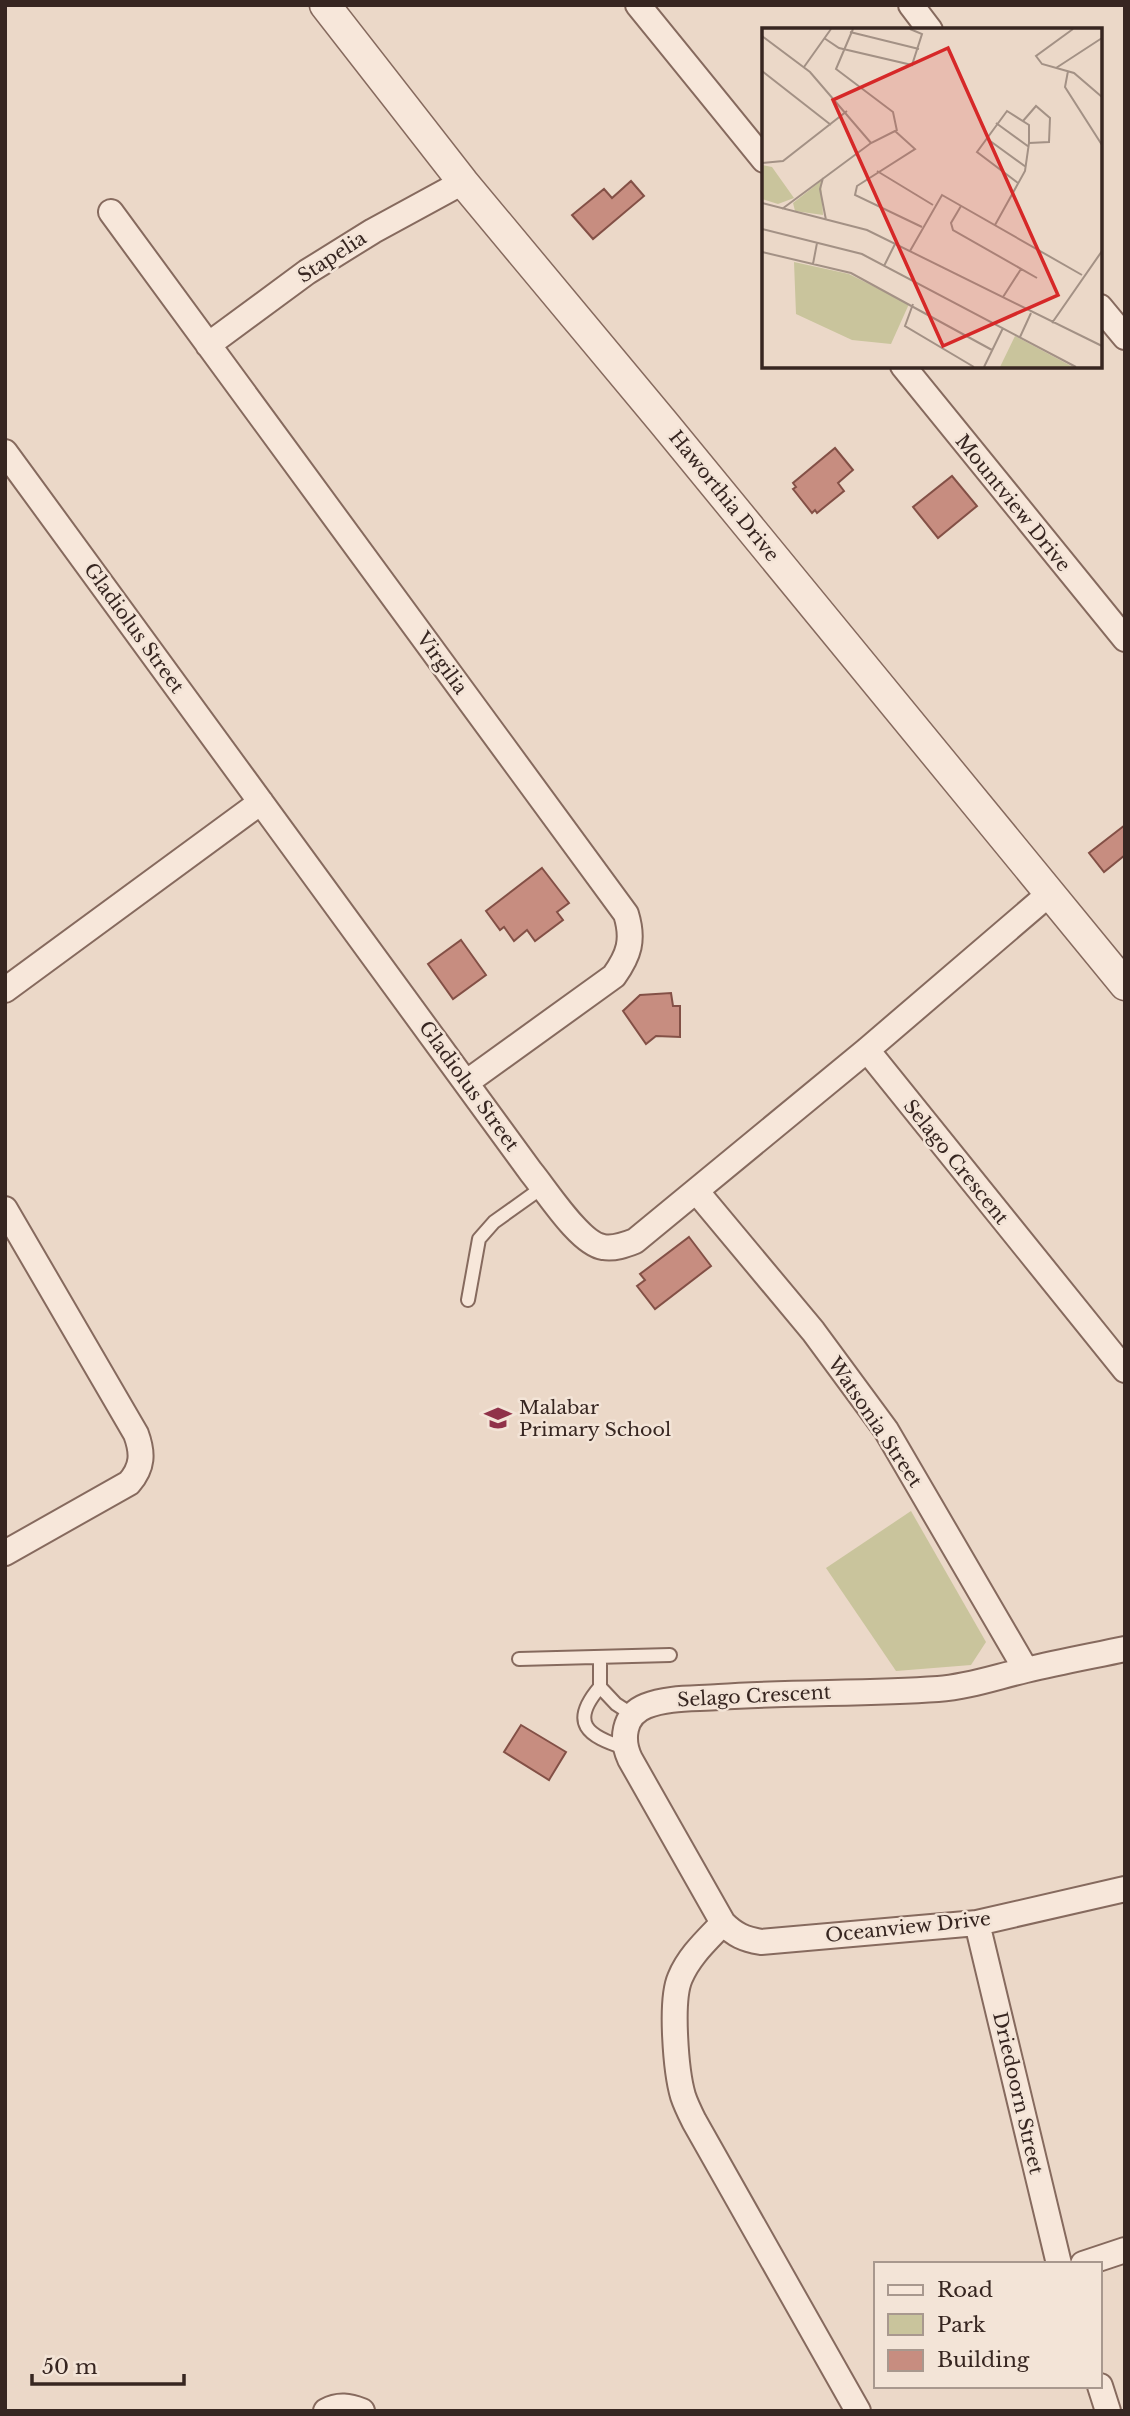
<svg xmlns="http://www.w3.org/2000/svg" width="1130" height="2416" viewBox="0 0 1130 2416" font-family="'Libre Baskerville',serif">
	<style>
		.green { fill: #c9c49c }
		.building { fill: #c78d80; stroke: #835046; stroke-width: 2 }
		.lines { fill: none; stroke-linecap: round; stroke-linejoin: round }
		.service-casing { stroke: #866a5e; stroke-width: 16 }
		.minor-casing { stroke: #866a5e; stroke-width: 28 }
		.tertiary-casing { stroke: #866a5e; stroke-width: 33 }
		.service { stroke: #f7e7da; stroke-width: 12 }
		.minor { stroke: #f7e7da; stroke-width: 24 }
		.tertiary { stroke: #f7e7da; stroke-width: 30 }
		.labels { text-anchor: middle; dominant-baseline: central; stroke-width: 5; stroke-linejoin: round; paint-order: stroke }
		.street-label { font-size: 19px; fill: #372621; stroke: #f3e4d7 }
		.poi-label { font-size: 19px; fill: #372621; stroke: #f3e4d7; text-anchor: start }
		.inset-road { fill: none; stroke: #a39185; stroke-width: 2 }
		.view { fill: #d62828; fill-opacity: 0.15; stroke: #d62828; stroke-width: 3.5 }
		.inset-edge { fill: none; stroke: #372621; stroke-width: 3.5 }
	</style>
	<rect width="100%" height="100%" fill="#ebd8c8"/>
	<path class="green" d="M 911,1511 L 986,1642 L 971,1665 L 896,1671 L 826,1568 Z"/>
	<path class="building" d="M 631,181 L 644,196 L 593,239 L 572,215 L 604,189 L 612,198 Z
		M 835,448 L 853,470 L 838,483 L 844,491 L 817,513 L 815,510 L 812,513 L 793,489 L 796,487 L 793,483 Z
		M 952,476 L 977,506 L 938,538 L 913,507 Z
		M 1125,825 L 1125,855 L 1104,872 L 1089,853 Z
		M 542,868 L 569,903 L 557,912 L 563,920 L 535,941 L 527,930 L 514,941 L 504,927 L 500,930 L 486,911 Z
		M 461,940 L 486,975 L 453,999 L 428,964 Z
		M 671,993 L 673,1006 L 680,1006 L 680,1037 L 656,1036 L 646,1044 L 623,1011 L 640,995 Z
		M 689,1237 L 711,1266 L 655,1309 L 637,1286 L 645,1280 L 640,1274 Z
		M 521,1725 L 566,1752 L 549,1780 L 504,1752 Z"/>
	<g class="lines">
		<defs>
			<path id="service" d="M 468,1300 L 479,1239 L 494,1222 L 543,1187
				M 600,1657 L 600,1687 L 616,1704 L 633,1715
				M 519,1659 L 670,1655
				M 600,1687 C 569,1723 587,1736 625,1748"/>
			<path id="minor" d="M 638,5 L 764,160
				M 911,5 L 930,30
				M 111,212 L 626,914 C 634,940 629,955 614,976 L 467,1082
				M 1100,307 L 1125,337
				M 208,345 L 307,272 L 373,231 L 463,182
				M 903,366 L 1125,639
				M 5,452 L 531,1172 C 546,1190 580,1244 603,1247 C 614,1249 625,1245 635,1241 L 867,1050 L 1049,894
				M 5,990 L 261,802
				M 867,1050 L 1125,1370
				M 697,1192 L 813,1331 L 886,1430 L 1026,1670
				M 5,1209 L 136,1434 C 143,1453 143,1467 129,1483 L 5,1553
				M 1125,1649 C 1092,1656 1059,1662 1026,1670 C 996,1677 968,1687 938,1689 C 865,1694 792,1692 719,1697 C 696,1699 668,1697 646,1706 C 623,1715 621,1740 630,1759 L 723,1923 C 735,1935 744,1939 761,1942 L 977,1923 L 1125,1889
				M 723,1923 C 707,1940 689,1956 680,1978 C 670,2001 676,2072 683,2096 C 686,2105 690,2113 694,2121 L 858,2411
				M 977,1923 L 1059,2264
				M 1083,2264 L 1125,2250
				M 1100,2386 L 1108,2411
				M 326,2411 C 339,2404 349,2406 362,2411"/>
			<path id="tertiary" d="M 325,5 L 463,182 L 663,422 L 1125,985"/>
		</defs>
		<use href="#service" class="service-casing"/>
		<use href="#minor" class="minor-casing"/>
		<use href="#tertiary" class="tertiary-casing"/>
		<use href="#service" class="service"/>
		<use href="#minor" class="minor"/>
		<use href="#tertiary" class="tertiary"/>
	</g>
	<defs>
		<symbol id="school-bare" viewBox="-9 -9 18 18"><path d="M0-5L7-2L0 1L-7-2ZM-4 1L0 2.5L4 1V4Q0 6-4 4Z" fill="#903249" stroke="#f3e4d7" stroke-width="2.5" paint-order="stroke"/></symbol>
	</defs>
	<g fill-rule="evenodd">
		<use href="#school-bare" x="479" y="1399" width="38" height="38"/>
	</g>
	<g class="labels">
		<g class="street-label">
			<text transform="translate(332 257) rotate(-33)">Stapelia</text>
			<text transform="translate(724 496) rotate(51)">Haworthia Drive</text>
			<text transform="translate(1013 503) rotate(51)">Mountview Drive</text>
			<text transform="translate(134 628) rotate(54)">Gladiolus Street</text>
			<text transform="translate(442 663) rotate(54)">Virgilia</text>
			<text transform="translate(469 1086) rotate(54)">Gladiolus Street</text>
			<text transform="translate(956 1162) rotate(51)">Selago Crescent</text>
			<text transform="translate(875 1422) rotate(56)">Watsonia Street</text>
			<text transform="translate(754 1696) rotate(-3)">Selago Crescent</text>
			<text transform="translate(908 1927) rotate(-6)">Oceanview Drive</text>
			<text transform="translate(1018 2093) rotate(77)">Driedoorn Street</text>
		</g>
		<g class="poi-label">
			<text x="519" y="1407">Malabar<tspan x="519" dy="22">Primary School</tspan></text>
		</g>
	</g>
	<g transform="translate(762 28)">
		<rect width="340" height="340" fill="#ebd8c8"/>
		<path d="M 0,137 L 10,139 L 32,170 L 16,176 L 0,171 ZM 59,153 L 61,187 L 33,183 L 31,175 ZM 32,234 L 87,246 L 147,276 L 129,316 L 90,312 L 34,286 ZM 253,308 L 311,339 L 238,339 Z" fill="#c9c49c"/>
		<path class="inset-road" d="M 91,1 L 74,41 L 131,84 L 135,103M 311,1 L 274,28 L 280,36 L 312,45 L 340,69M 88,4 L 157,21M 0,8 L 48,44 L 109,115M 62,10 L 77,20 L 150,37 L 160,6 L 148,1M 42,39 L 69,1M 294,40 L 340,10M 0,43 L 69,97M 306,43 L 303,59 L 340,117M 261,93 L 274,78 L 288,90 L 287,114 L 267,115M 234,95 L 267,119M 224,110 L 264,139M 0,135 L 21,133 L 85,83M 115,143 L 171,177M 61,150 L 58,161 L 64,192M 0,175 L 105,202 L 340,318M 199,178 L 189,195 L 191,202 L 275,250M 20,181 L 109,115 L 133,103 L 153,121 L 95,158 L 93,167 L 160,199M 233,197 L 263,143 L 267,115 L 267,97 L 245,83 L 215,124 L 256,155M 0,201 L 100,226 L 314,339M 148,223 L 180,167 L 320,247M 0,224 L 89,245 L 230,322M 51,236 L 55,215M 122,238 L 133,216M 241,269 L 259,241M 151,276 L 143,298 L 212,339M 290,295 L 340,223M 258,309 L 269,285M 222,339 L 241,300"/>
		<path class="view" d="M 186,20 L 296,267 L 181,318 L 71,72 Z"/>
		<rect width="340" height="340" class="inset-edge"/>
	</g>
	<rect width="1130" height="2416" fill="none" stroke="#372621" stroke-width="14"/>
	<rect x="874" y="2262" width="228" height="126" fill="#f3e4d7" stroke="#a8988e" stroke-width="2"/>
	<rect x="888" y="2285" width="35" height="10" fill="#f7e7da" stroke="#a8988e" stroke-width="2"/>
	<text x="937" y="2297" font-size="21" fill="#372621">Road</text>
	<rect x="888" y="2314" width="35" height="21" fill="#c9c49c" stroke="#a8988e" stroke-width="2"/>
	<text x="937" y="2332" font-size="21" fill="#372621">Park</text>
	<rect x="888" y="2350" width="35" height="21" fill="#c78d80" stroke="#a8988e" stroke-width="2"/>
	<text x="937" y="2367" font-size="21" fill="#372621">Building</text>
	<path d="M32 2374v10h152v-10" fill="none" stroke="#372621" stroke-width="3.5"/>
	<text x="42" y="2374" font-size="21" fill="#372621" stroke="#f3e4d7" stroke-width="5" paint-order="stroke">50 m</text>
</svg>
